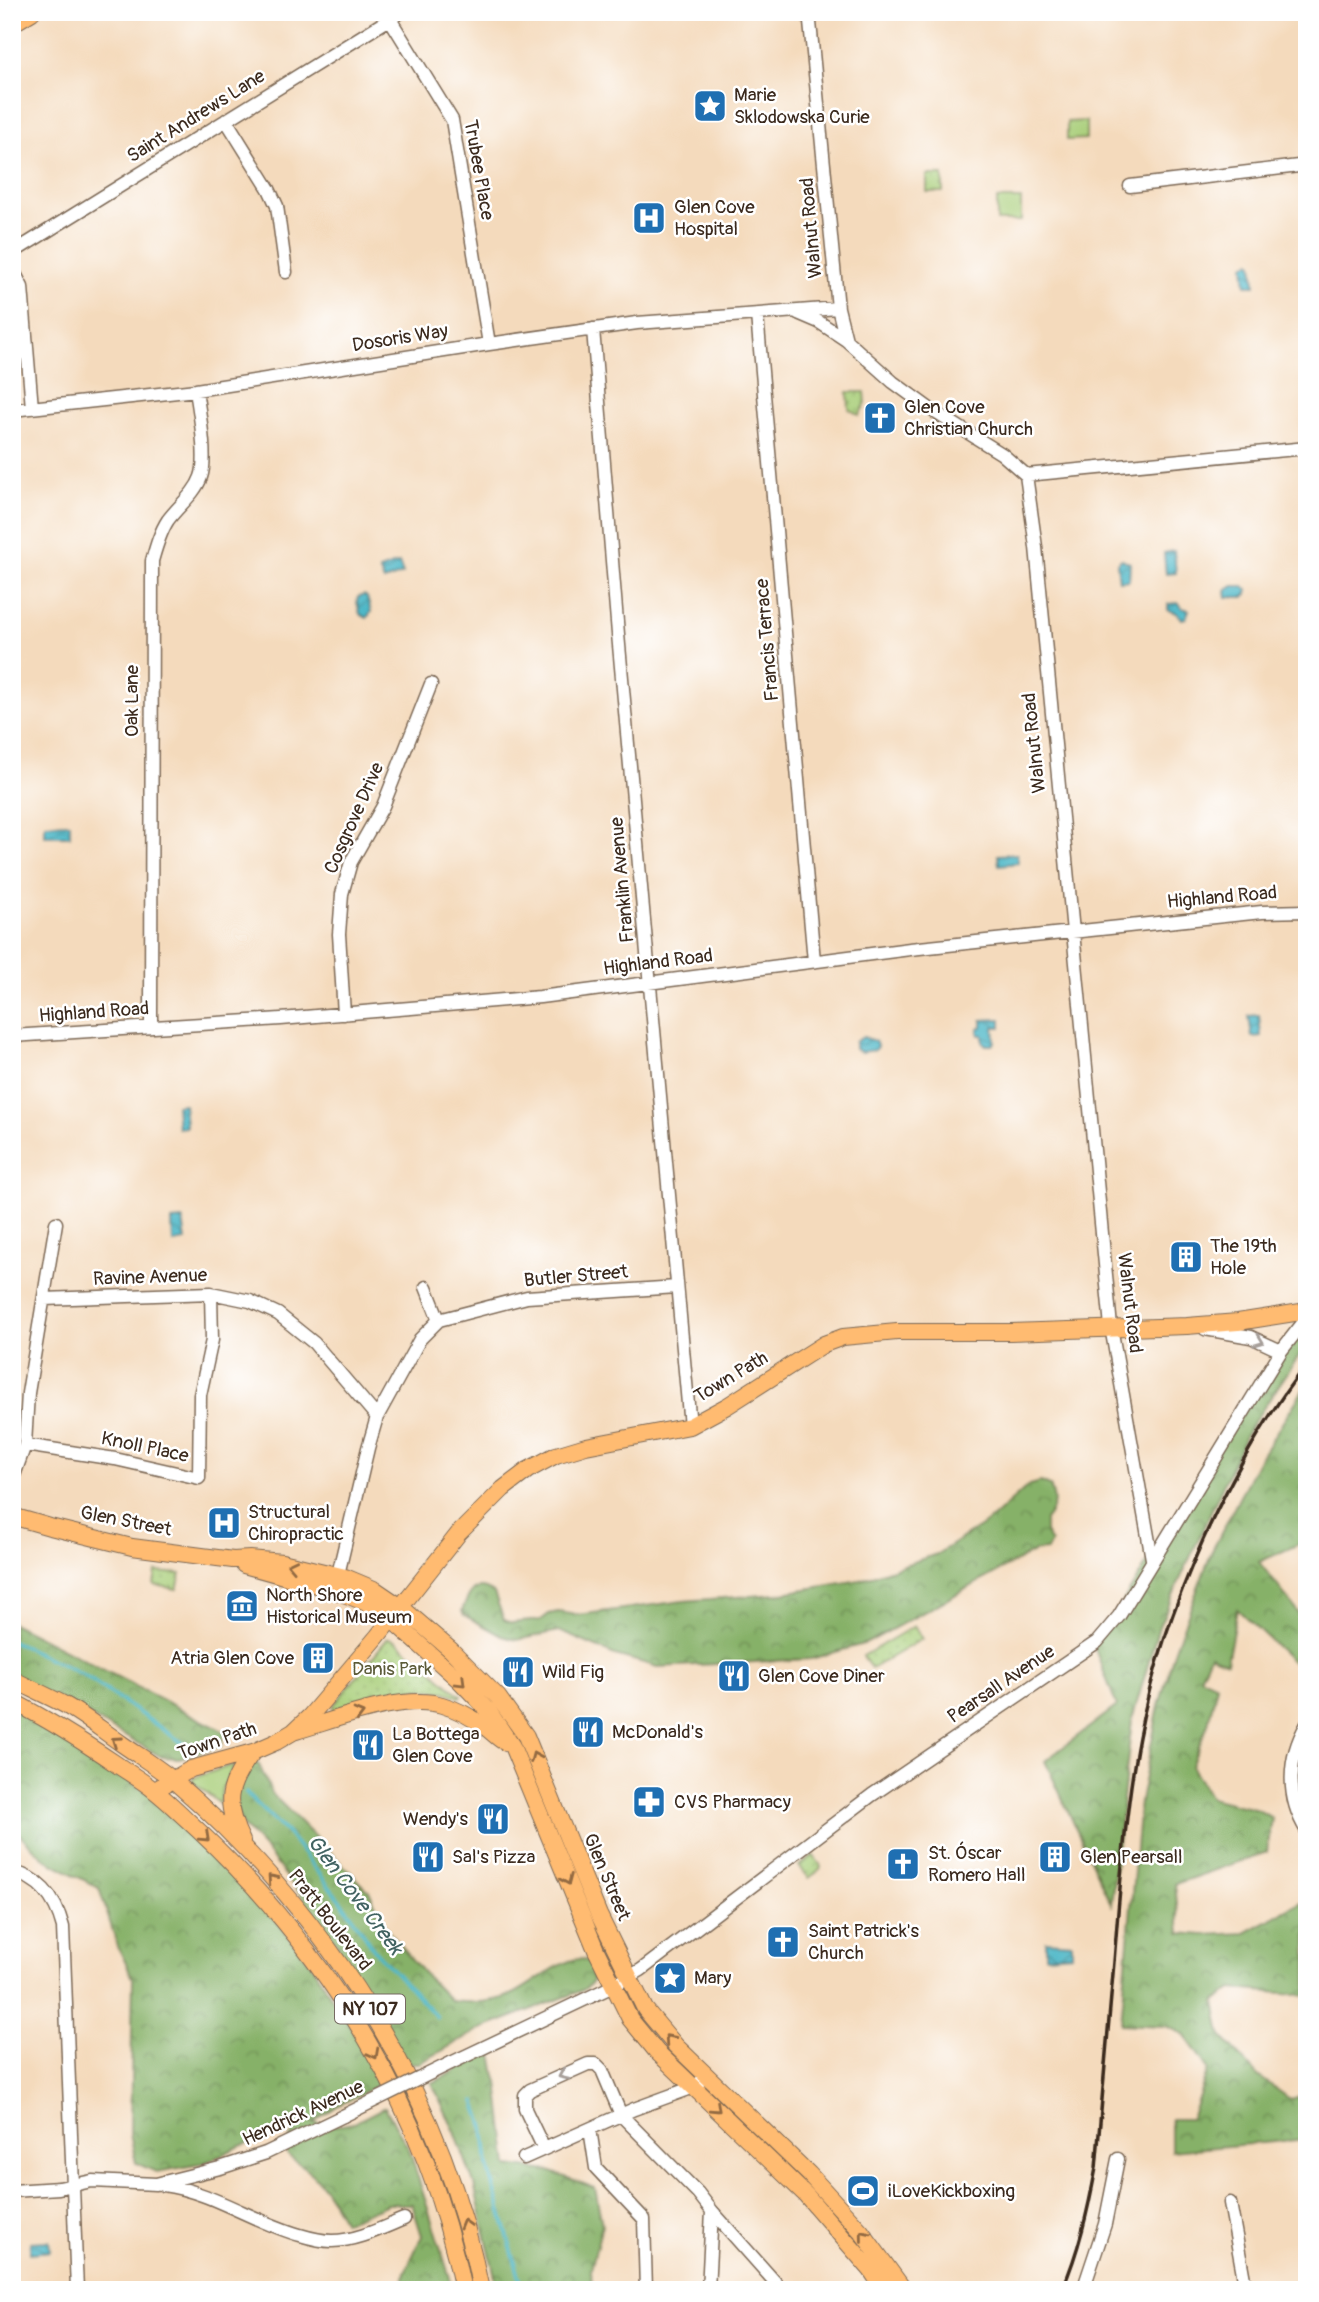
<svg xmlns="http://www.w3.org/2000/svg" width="1319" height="2302" viewBox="0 0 1319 2302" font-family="Pangolin,sans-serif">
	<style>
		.green { fill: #a8ce78; stroke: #727c4b; stroke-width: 2 }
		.forest { fill: url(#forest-crowns); stroke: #606e43; stroke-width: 2 }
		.park { fill: url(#park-dots); stroke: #727c4b; stroke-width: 2 }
		.water { fill: url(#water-waves); stroke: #427072; stroke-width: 2 }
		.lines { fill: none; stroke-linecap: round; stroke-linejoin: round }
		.stream { stroke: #4ab6c6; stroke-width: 3.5 }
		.minor-casing { stroke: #7c6855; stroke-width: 15 }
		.major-casing { stroke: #7c6855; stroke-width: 18 }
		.minor { stroke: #fff; stroke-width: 12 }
		.major { stroke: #ffbb71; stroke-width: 16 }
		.rail { stroke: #3b2a1e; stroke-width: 3.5 }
		.minor-bridge-casing { stroke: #7c6855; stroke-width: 15; stroke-linecap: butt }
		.minor-bridge { stroke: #fff; stroke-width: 12 }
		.oneway { stroke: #a79f9a }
		.oneway2 { stroke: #936b43 }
		.labels { text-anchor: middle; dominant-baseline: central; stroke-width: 5; stroke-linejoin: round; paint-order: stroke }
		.shield { fill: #fff; stroke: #766a62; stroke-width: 2 }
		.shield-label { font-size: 18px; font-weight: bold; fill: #3b2a1e }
		.poi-label { font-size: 19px; fill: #3b2a1e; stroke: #fff; text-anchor: start }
		.street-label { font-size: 19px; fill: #3b2a1e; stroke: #fff }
		.park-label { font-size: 19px; fill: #5c5b39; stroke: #fff }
		.water-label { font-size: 21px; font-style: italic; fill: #416261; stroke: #fff }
	</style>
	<defs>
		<pattern id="forest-crowns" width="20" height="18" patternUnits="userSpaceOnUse" patternTransform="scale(1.75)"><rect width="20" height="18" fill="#86b168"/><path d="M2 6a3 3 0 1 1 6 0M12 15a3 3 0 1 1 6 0" fill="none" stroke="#6f9055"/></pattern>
		<pattern id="park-dots" width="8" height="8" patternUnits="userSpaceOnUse" patternTransform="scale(1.75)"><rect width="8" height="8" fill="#a8ce78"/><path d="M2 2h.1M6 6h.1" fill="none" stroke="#92b167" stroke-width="1.8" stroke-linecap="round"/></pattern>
		<pattern id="water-waves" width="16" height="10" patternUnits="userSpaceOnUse" patternTransform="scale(1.75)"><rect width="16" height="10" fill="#4ab6c6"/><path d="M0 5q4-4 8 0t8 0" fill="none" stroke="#3f94a0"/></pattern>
	</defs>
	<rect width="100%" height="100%" fill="#fff"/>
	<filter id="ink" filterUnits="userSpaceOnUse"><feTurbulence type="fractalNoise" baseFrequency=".0143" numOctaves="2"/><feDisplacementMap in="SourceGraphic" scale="14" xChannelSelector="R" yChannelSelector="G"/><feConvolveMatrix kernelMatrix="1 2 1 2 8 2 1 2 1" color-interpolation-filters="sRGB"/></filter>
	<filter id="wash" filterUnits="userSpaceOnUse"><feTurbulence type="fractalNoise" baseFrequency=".00686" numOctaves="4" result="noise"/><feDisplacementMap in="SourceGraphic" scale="28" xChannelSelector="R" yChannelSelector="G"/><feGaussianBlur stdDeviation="1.57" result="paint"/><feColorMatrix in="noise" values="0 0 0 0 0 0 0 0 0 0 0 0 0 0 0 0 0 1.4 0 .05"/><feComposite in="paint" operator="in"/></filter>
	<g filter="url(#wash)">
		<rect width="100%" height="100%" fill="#f4dabc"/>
		<path class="green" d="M 1086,121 L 1086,139 L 1067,140 L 1067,122 Z
			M 997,199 L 1021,199 L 1021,221 L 997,221 Z
			M 233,1765 L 234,1767 L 222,1788 L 220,1804 L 192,1781 L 193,1778 Z"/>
		<path class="forest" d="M 1307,1325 L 1307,1344 L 1247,1432 L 1159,1626 L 1132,1720 L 1111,1904 L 1045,1761 L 1117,1706 L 1093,1644 L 1098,1641 L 1278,1356 Z
			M 1307,1384 L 1307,1543 L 1303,1542 L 1259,1562 L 1295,1608 L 1307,1627 L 1307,1664 L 1296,1665 L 1237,1609 L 1227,1662 L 1210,1655 L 1200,1677 L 1217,1685 L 1208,1724 L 1191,1766 L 1210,1798 L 1258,1810 L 1272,1818 L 1267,1852 L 1175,1884 L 1180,1933 L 1203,1935 L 1245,1933 L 1307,1899 L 1307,1995 L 1232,1989 L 1215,2002 L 1221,2035 L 1257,2075 L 1290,2099 L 1307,2094 L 1307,2139 L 1171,2151 L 1171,2119 L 1191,2119 L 1208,2069 L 1184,2034 L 1166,2026 L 1121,2024 L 1140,1801 L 1159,1706 L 1175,1649 L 1212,1551 L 1258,1461 Z
			M 1041,1482 L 1050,1486 C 1056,1500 1055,1509 1045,1520 L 1045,1533 L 1051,1543 L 1047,1550 L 1035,1551 L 867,1643 L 811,1659 L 658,1667 L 615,1655 L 559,1631 L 517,1640 L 502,1636 L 464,1615 L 462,1611 C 469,1594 473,1580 494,1593 L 504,1620 L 512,1623 L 541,1620 L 549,1614 L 558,1612 L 578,1615 L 683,1601 L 777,1594 L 860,1580 L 937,1554 L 989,1521 L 1029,1485 Z
			M 12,1623 L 225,1732 L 221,1746 L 179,1758 L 162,1757 L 68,1704 L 12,1677 Z
			M 12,1707 L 149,1793 L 252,1891 L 309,1961 L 372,2061 L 377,2077 L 376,2086 L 337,2106 L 313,2123 C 350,2129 353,2123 385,2107 L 409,2149 L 450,2278 L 451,2290 L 402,2290 L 405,2272 L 422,2236 L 412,2204 L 388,2204 L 344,2222 C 336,2208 328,2191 317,2179 C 308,2167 294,2163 287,2154 L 290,2138 L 298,2127 L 240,2146 L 202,2164 L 156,2172 L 136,2163 L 130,2134 L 133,1978 L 118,1947 L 99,1888 L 45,1859 L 12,1827 Z
			M 256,1763 L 259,1765 L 272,1794 L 369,1891 L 388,1931 L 425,1975 L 451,2001 C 469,2003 494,2003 511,1995 C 530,1987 559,1960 579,1959 C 591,1958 597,1973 591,1983 C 589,1986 586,1988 583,1990 L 481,2029 L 420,2063 L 409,2063 L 401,2057 L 384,2024 L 331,1934 L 265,1849 L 243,1826 L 234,1808 L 236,1790 L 251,1764 Z
			M 487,2053 L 492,2055 C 495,2064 494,2073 498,2082 L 508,2166 L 549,2171 L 595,2188 L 602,2225 L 591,2269 L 592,2290 L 498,2290 L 474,2184 L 455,2132 L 432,2083 L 454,2072 L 480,2054 Z"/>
		<path class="park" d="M 927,175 L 943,175 L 943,192 L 927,192 Z
			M 848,392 L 865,392 L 866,403 L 859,415 L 849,409 Z
			M 156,1572 L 181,1574 L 177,1589 L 154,1585 Z
			M 914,1626 L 922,1639 L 871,1669 L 863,1656 Z
			M 388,1638 L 395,1640 L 462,1696 L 461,1698 C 419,1676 375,1698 334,1710 L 333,1706 Z
			M 813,1855 L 821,1866 L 820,1870 L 809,1878 L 799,1866 Z"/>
		<path class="water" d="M 1251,262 L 1253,264 L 1255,285 L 1246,285 L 1244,265 Z
			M 1174,551 L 1176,573 L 1166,574 L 1164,553 Z
			M 1122,559 L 1130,563 L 1129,580 L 1119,581 L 1117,563 Z
			M 399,563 L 403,574 L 384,581 L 379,570 Z
			M 1234,586 L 1244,586 L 1248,590 L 1247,594 L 1244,597 L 1227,597 L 1226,590 Z
			M 364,595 L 367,597 L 371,612 L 367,618 L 360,614 L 357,602 L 358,597 Z
			M 1179,603 L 1182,608 L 1189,610 L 1186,618 L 1182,619 L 1177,613 L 1168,610 L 1168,604 Z
			M 70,823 L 70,836 L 45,836 L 45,824 Z
			M 1017,854 L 1018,863 L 999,865 L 998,855 Z
			M 1259,1015 L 1261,1036 L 1252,1037 L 1249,1016 Z
			M 1001,1019 L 1001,1027 L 994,1027 L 995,1042 L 992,1045 L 986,1045 L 983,1042 L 983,1035 L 979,1035 L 978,1028 L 982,1027 L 982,1020 Z
			M 863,1037 L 875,1041 L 877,1046 L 875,1050 L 861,1052 L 855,1049 L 855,1042 Z
			M 184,1104 L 186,1127 L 178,1128 L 176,1105 Z
			M 183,1220 L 186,1241 L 173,1243 L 172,1221 Z
			M 1046,1941 L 1072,1943 L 1072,1954 L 1046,1956 Z
			M 49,2241 L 50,2251 L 30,2253 L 30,2242 Z"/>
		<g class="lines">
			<path class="stream" d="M 12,1641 L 82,1674 L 190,1748
				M 246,1793 L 288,1834 L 350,1913 L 375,1951 L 437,2017
				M 475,2101 L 484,2127 L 488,2166 L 523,2290"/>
		</g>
	</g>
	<g filter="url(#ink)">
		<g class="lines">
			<defs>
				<path id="minor" d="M 809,12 L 838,308 L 846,340 L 893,382 L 930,409 L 1002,454 L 1026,475 L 1036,547 L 1111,1327 L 1152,1559
					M 390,19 L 452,120 L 489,344
					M 226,120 L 269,189 L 277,206 L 286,272
					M 1130,186 L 1307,165
					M 12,253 L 401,12
					M 12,268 L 22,287 L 32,408
					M 798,313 L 819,322 L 846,340
					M 757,315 L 814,961
					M 593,329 L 618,634 L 690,1426
					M 12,410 L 196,390 L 489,344 L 637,323 L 838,308
					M 1026,475 L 1307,448
					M 344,1014 L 339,934 L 342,894 L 351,862 L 383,806 L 431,684
					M 151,1027 L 152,561 C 156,547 160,532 168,520 C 178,506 195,494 201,477 C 208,458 199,411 196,390
					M 12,1036 L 281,1019 L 540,997 L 910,949 L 1262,912 L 1307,911
					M 426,1287 L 439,1320
					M 44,1299 L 211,1293 L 250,1301 L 278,1314 L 314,1343 L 377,1417
					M 1205,1329 L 1251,1337 L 1281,1351
					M 25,1445 L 115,1459 L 199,1478 L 200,1395 L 212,1340 L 211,1293
					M 12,1481 L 25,1445 L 28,1393 L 56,1223
					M 336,1583 L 368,1448 L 377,1417 L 420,1339 L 439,1320 L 527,1297 L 677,1287
					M 1307,1724 C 1287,1758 1286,1798 1307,1831
					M 12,1872 C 41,1878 56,1900 63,1927 L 77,2290
					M 451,2063 L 613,1986 L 641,1970 L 872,1795 L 1097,1642 L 1119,1616 L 1281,1351 L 1307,1318
					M 590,2129 L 596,2168 L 644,2219 L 646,2290
					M 544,2149 L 525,2109 L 525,2095 L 530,2090 L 588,2064 L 596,2064 L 602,2070 L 621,2115 L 698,2193 L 712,2211 L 708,2290
					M 524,2158 L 634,2109 L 694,2087 L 707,2076
					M 163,2185 C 211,2191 253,2222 300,2235 C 310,2238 321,2241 332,2241 C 356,2241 382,2228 404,2219
					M 12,2191 L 59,2188 L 92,2181 L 156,2184 L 220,2168 L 266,2153 L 343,2116
					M 1230,2203 L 1246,2290
					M 712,2211 L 775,2282 L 773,2290
					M 1083,2290 L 1105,2224 L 1118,2159"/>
				<path id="major" d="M 12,24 L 32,12
					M 12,1516 L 50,1527 L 132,1547 L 233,1560 L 250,1559 L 282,1562 L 345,1577 L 376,1590 L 401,1607 L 451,1650 L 498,1697 L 526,1736 L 599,1915 L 645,2009 L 676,2046 L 809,2174 L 861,2231 L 904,2290
					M 244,1565 L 334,1590 L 369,1604 L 391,1619 L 459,1680 L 487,1709 L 512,1746 L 596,1950 L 630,2019 L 657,2052 L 806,2195 L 871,2270 L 884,2290
					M 12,1679 C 30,1688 48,1696 65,1705 C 85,1716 103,1731 122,1744 C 139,1756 158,1767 174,1781 C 326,1913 443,2091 481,2290
					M 12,1701 C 49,1720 82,1741 116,1764 C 129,1773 143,1781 155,1791 C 170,1803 184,1817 198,1830 C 329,1953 428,2112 463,2290
					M 296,1731 C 335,1720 403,1693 442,1705 C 456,1709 473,1718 485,1727 C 492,1732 498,1739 506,1743
					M 155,1790 L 191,1769 L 253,1752 L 276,1742 L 293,1732 L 310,1716 L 377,1637 L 459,1533 L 503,1489 L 528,1470 L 556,1455 L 586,1446 L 690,1426 L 727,1406 L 824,1344 L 843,1337 L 897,1332 L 1010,1332 L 1187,1326 L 1238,1322 L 1307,1311
					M 242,1841 C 223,1803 227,1785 253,1752"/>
			</defs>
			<use href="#minor" class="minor-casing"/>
			<use href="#major" class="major-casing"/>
			<use href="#minor" class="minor"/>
			<use href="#major" class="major"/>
			<path class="rail" d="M 1062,2290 C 1079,2251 1088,2210 1096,2168 C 1102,2099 1108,2031 1114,1962 C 1120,1887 1125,1811 1139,1737 C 1163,1611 1229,1464 1307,1363"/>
			<defs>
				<path id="minor-bridge" d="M 343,2116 L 451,2063"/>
			</defs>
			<use href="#minor-bridge" class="minor-bridge-casing"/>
			<use href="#minor-bridge" class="minor-bridge"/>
		</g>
		<defs><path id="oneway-chevron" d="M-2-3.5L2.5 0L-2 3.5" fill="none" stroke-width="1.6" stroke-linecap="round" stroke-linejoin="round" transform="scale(1.75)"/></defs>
		<g class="oneway">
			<use href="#oneway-chevron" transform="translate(1259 1341) rotate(21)"/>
			<use href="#oneway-chevron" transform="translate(563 2075) rotate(156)"/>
		</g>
		<g class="oneway2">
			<use href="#oneway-chevron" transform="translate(292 1565) rotate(-168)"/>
			<use href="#oneway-chevron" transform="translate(461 1682) rotate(44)"/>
			<use href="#oneway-chevron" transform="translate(359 1714) rotate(-15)"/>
			<use href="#oneway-chevron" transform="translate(116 1741) rotate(-145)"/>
			<use href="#oneway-chevron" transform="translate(535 1757) rotate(-113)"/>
			<use href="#oneway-chevron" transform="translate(205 1837) rotate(43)"/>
			<use href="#oneway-chevron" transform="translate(272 1879) rotate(-132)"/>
			<use href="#oneway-chevron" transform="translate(567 1880) rotate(67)"/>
			<use href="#oneway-chevron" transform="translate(669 2039) rotate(-132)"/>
			<use href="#oneway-chevron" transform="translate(374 2054) rotate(62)"/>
			<use href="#oneway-chevron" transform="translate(716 2108) rotate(43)"/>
			<use href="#oneway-chevron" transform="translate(465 2224) rotate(-106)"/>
			<use href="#oneway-chevron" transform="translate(864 2235) rotate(-129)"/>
		</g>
	</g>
	<defs>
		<symbol id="sight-square" viewBox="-11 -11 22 22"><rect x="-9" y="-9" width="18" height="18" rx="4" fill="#1f6fb2" stroke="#fff"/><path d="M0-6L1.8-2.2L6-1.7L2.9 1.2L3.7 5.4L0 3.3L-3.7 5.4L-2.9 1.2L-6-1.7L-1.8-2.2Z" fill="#fff"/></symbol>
		<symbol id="hospital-square" viewBox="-11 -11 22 22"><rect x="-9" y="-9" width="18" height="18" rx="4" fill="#1f6fb2" stroke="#fff"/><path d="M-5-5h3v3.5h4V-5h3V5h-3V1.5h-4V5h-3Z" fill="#fff"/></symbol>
		<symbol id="church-square" viewBox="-11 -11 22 22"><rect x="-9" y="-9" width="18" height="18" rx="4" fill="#1f6fb2" stroke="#fff"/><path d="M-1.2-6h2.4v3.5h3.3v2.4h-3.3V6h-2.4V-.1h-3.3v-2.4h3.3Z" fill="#fff"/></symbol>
		<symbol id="building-square" viewBox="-11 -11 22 22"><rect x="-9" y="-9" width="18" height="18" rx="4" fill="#1f6fb2" stroke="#fff"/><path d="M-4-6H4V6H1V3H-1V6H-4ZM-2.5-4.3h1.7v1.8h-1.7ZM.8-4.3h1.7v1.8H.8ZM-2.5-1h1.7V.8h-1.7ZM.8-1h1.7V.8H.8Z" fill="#fff"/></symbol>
		<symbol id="museum-square" viewBox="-11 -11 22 22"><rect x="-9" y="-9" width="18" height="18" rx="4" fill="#1f6fb2" stroke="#fff"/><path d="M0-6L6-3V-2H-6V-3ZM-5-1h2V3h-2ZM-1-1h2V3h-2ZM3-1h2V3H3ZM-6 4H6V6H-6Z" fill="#fff"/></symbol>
		<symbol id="restaurant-square" viewBox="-11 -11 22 22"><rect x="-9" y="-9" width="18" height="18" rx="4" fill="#1f6fb2" stroke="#fff"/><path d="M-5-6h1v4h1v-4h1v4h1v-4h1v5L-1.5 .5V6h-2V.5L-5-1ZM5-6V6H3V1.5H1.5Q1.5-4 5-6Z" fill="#fff"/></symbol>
		<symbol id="pharmacy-square" viewBox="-11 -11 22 22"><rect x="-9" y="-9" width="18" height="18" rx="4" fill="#1f6fb2" stroke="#fff"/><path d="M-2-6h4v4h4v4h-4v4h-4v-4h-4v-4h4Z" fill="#fff"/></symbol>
		<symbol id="stadium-square" viewBox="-11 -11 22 22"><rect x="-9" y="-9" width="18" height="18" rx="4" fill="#1f6fb2" stroke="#fff"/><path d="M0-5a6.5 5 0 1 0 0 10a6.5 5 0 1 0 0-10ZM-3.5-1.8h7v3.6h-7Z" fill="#fff"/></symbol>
	</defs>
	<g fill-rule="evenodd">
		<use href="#sight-square" x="691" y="87" width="38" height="38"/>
		<use href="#hospital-square" x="630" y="199" width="38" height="38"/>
		<use href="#church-square" x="861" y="399" width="38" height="38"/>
		<use href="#building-square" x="1167" y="1238" width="38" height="38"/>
		<use href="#hospital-square" x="205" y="1504" width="38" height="38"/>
		<use href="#museum-square" x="223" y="1587" width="38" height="38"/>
		<use href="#building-square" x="299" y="1639" width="38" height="38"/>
		<use href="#restaurant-square" x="499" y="1653" width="38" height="38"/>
		<use href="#restaurant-square" x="715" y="1657" width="38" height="38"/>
		<use href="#restaurant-square" x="569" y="1713" width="38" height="38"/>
		<use href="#restaurant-square" x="349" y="1726" width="38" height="38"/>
		<use href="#pharmacy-square" x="630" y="1783" width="38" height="38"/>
		<use href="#restaurant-square" x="474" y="1800" width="38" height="38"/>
		<use href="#restaurant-square" x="409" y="1838" width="38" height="38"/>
		<use href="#building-square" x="1036" y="1838" width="38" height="38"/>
		<use href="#church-square" x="884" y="1845" width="38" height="38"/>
		<use href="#church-square" x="764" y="1923" width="38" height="38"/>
		<use href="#sight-square" x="651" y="1959" width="38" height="38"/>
		<use href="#stadium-square" x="844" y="2172" width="38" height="38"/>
	</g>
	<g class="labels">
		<rect class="shield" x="335" y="1994.5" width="70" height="29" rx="5"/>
		<g class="shield-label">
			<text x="370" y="2009">NY 107</text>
		</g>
		<g class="poi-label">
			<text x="734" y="95">Marie<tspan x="734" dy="22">Sklodowska Curie</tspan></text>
			<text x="674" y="207">Glen Cove<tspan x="674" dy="22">Hospital</tspan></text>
			<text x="904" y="407">Glen Cove<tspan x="904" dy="22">Christian Church</tspan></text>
			<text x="1210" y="1246">The 19th<tspan x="1210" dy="22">Hole</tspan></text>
			<text x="248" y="1512">Structural<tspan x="248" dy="22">Chiropractic</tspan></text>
			<text x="266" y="1595">North Shore<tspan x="266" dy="22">Historical Museum</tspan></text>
			<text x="294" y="1658" text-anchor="end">Atria Glen Cove</text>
			<text x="542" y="1672">Wild Fig</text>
			<text x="758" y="1676">Glen Cove Diner</text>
			<text x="612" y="1732">McDonald's</text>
			<text x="392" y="1734">La Bottega<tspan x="392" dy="22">Glen Cove</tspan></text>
			<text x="674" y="1802">CVS Pharmacy</text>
			<text x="468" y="1819" text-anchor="end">Wendy's</text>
			<text x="928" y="1853">St. Óscar<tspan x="928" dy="22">Romero Hall</tspan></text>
			<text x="452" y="1857">Sal's Pizza</text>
			<text x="1080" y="1857">Glen Pearsall</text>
			<text x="808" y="1931">Saint Patrick's<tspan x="808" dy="22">Church</tspan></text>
			<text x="694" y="1978">Mary</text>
			<text x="888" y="2191">iLoveKickboxing</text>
		</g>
		<g class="street-label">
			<text transform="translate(196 116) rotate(-32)">Saint Andrews Lane</text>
			<text transform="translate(479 170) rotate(80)">Trubee Place</text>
			<text transform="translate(811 228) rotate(-95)">Walnut Road</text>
			<text transform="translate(400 338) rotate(-9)">Dosoris Way</text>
			<text transform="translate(767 640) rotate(-95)">Francis Terrace</text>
			<text transform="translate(132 701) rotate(-90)">Oak Lane</text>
			<text transform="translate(1034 743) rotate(-96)">Walnut Road</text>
			<text transform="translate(354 818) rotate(-66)">Cosgrove Drive</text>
			<text transform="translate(622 880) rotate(-95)">Franklin Avenue</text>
			<text transform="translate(1222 897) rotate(-5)">Highland Road</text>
			<text transform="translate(658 962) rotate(-7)">Highland Road</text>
			<text transform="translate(94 1012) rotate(-4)">Highland Road</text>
			<text transform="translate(576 1276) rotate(-5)">Butler Street</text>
			<text transform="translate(150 1277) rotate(-2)">Ravine Avenue</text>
			<text transform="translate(1130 1303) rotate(83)">Walnut Road</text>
			<text transform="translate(731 1377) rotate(-31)">Town Path</text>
			<text transform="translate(145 1447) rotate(12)">Knoll Place</text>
			<text transform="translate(126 1521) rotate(11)">Glen Street</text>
			<text transform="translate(1001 1684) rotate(-34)">Pearsall Avenue</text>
			<text transform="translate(217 1741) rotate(-19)">Town Path</text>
			<text transform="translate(607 1877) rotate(67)">Glen Street</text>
			<text transform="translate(330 1920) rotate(52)">Pratt Boulevard</text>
			<text transform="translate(303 2113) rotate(-25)">Hendrick Avenue</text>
		</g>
		<g class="park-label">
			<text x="392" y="1669">Danis Park</text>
		</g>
		<g class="water-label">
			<text transform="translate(355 1895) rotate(53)">Glen Cove Creek</text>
		</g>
	</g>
	<rect width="1319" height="2302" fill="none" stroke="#fff" stroke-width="42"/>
</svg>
